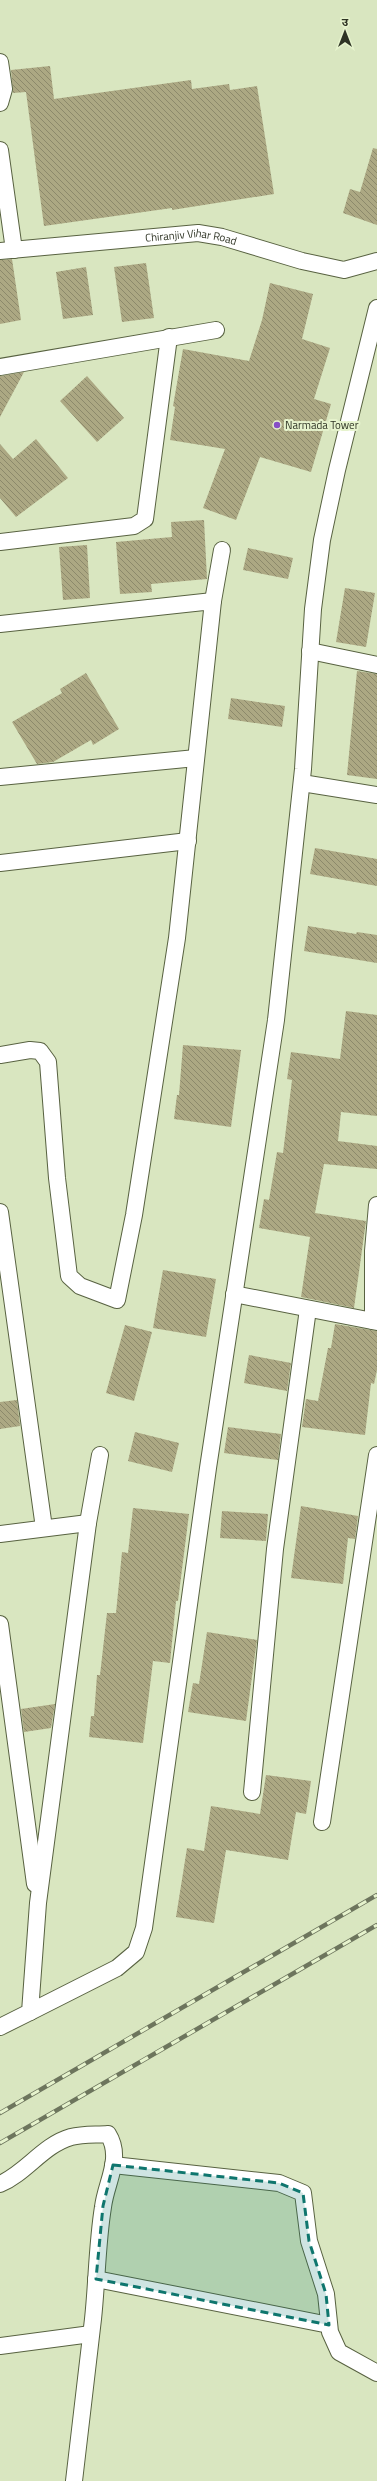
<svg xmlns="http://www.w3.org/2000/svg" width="377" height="2481" viewBox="0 0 377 2481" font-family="'Titillium Web','Noto Sans Devanagari',sans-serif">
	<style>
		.building { fill: url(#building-back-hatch) }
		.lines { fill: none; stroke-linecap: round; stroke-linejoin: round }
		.minor-casing { stroke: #586241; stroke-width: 18 }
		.minor { stroke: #fff; stroke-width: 16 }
		.rail-casing { stroke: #6d755d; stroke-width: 4.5 }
		.rail { stroke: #e6f3cd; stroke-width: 3; stroke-dasharray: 9; stroke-linecap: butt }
		.marked { fill: #0f766e; fill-opacity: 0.2; stroke: #0f766e; stroke-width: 3; stroke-dasharray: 8 5; stroke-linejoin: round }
		.poi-dot { fill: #874fc6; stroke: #e6f3cd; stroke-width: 1.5 }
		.labels { text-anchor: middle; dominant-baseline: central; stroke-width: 4; stroke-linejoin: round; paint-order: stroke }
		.street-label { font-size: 11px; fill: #2e3324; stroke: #e6f3cd }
		.poi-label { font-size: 11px; fill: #2e3324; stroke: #e6f3cd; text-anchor: start }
	</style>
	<defs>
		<pattern id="building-back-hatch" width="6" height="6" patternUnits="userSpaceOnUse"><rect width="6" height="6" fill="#aca883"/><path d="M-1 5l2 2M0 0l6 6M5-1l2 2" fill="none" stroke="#8c896b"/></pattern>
	</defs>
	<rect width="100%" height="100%" fill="#d9e6c0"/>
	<path class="building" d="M 50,66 L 54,99 L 191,80 L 192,89 L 229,84 L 230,90 L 257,86 L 274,194 L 172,210 L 172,208 L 44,226 L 26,92 L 13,93 L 11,70 Z
		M 373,148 L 377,149 L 377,225 L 343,213 L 350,189 L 360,192 Z
		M 12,259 L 21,320 L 0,324 L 0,260 Z
		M 146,263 L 154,318 L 122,322 L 114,267 Z
		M 86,267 L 93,315 L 63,319 L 56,272 Z
		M 270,283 L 313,294 L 302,339 L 330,348 L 314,399 L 331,404 L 311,472 L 260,457 L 236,520 L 203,508 L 225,449 L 170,440 L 175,407 L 173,406 L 183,349 L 249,361 L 262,320 Z
		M 24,372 L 0,417 L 0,376 Z
		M 87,376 L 124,418 L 97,442 L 60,401 Z
		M 36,439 L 68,478 L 16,517 L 0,498 L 0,444 L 13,459 Z
		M 204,520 L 207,579 L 151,584 L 152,592 L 120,594 L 116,542 L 172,537 L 171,522 Z
		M 87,545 L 90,598 L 63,600 L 59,547 Z
		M 248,548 L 293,558 L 288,579 L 243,570 Z
		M 345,588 L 375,593 L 366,647 L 336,642 Z
		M 357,671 L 377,674 L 377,779 L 347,775 Z
		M 86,673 L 119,729 L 93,745 L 91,740 L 53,762 L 37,764 L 12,722 L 62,693 L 60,689 Z
		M 231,698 L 285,706 L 282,727 L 228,719 Z
		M 315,848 L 377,859 L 377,886 L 310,874 Z
		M 308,926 L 356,934 L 357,932 L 377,935 L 377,963 L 304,951 Z
		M 346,1011 L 377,1015 L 377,1116 L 341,1112 L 338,1141 L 377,1146 L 377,1169 L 324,1164 L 315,1213 L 366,1221 L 354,1308 L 301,1297 L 310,1237 L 259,1228 L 264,1199 L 269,1200 L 277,1152 L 283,1153 L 292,1080 L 287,1079 L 291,1052 L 340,1059 Z
		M 183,1045 L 241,1050 L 231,1127 L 174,1119 L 177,1095 L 179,1095 Z
		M 163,1270 L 216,1279 L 206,1337 L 153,1328 Z
		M 335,1324 L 377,1331 L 377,1370 L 374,1384 L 371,1383 L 365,1435 L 302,1427 L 306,1399 L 318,1401 L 328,1348 L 331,1348 Z
		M 125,1325 L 152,1332 L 134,1401 L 106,1393 Z
		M 249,1355 L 291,1363 L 287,1391 L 244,1383 Z
		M 17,1400 L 20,1426 L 0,1429 L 0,1402 Z
		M 228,1427 L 281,1434 L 278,1460 L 224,1453 Z
		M 135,1432 L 179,1443 L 172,1472 L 128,1461 Z
		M 301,1506 L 358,1516 L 355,1539 L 348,1538 L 343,1584 L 291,1578 Z
		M 133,1508 L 189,1514 L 178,1601 L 176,1601 L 170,1663 L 153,1661 L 143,1743 L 89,1737 L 91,1716 L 94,1716 L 97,1675 L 100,1675 L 107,1613 L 116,1613 L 122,1552 L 128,1553 Z
		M 222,1511 L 268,1514 L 266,1541 L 220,1538 Z
		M 207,1632 L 257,1640 L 246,1721 L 188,1712 L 193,1683 L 199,1684 Z
		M 55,1704 L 51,1728 L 24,1732 L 21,1709 Z
		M 266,1775 L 311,1781 L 306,1814 L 296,1812 L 288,1860 L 226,1850 L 214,1923 L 176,1917 L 187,1848 L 204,1851 L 211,1806 L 260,1814 Z"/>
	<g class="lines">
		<defs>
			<g id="minor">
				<path d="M 0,62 L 4,89 L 0,103"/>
				<path d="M 0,150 L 14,250"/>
				<path id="s1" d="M 0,251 L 198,233 L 222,237 L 302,261 L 344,270 L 377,261"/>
				<path d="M 0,367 L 216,330"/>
				<path d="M 0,542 L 134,526 L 145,519 L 169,337"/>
				<path d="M 213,601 L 222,550"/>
				<path d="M 0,624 L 213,601 L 177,938 L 134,1215 L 117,1300 L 80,1286 L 69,1276 L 57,1178 L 48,1062 L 40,1051 L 30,1050 L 0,1055"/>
				<path d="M 310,651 L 377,665"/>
				<path d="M 0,777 L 196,758"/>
				<path d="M 302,783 L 377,795"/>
				<path d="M 0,863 L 188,841"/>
				<path d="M 0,1212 L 44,1528"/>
				<path d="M 234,1294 L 377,1322"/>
				<path d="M 373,1321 L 373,1251 L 377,1205"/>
				<path d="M 0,1534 L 88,1523"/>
				<path d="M 0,1624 L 35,1884"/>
				<path d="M 252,1792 L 275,1549 L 308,1309"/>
				<path d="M 322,1822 L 377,1455"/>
				<path d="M 30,2012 L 117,1968 L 136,1952 L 144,1928 L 208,1468 L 276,1020 L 303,769 L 313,609 L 322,540 L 337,470 L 377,308"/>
				<path d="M 0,2027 L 30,2012 L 38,1903 L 88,1523 L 100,1455"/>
				<path d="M 113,2165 L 279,2183 L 303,2193 L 309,2241 L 326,2294 L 330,2332 L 339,2352 L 377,2373"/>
				<path d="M 0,2184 C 26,2173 43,2145 71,2137 C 83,2134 96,2135 108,2134 C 123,2158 106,2182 103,2207 C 97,2244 97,2282 93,2319 C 87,2373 80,2427 74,2481"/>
				<path d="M 96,2279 L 329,2325"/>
				<path d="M 0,2346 L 91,2334"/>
			</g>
		</defs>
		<use href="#minor" class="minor-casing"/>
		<use href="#minor" class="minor"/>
		<defs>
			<path id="rail" d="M 0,2113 L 377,1895
				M 0,2143 L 377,1925"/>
		</defs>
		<use href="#rail" class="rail-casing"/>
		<use href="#rail" class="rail"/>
	</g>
	<path class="marked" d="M 113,2165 L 279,2183 L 303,2193 L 309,2241 L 326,2294 L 329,2325 L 96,2279 L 103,2206 Z"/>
	<circle class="poi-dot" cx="277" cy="425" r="4"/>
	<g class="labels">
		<g class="street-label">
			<text stroke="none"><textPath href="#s1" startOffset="192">Chiranjiv Vihar Road</textPath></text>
		</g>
		<g class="poi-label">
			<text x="285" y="425">Narmada Tower</text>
		</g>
	</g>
	<g transform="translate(345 32)" stroke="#e6f3cd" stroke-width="3" paint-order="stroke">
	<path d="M0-3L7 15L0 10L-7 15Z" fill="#2e3324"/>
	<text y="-6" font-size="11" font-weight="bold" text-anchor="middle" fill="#2e3324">उ</text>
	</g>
</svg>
